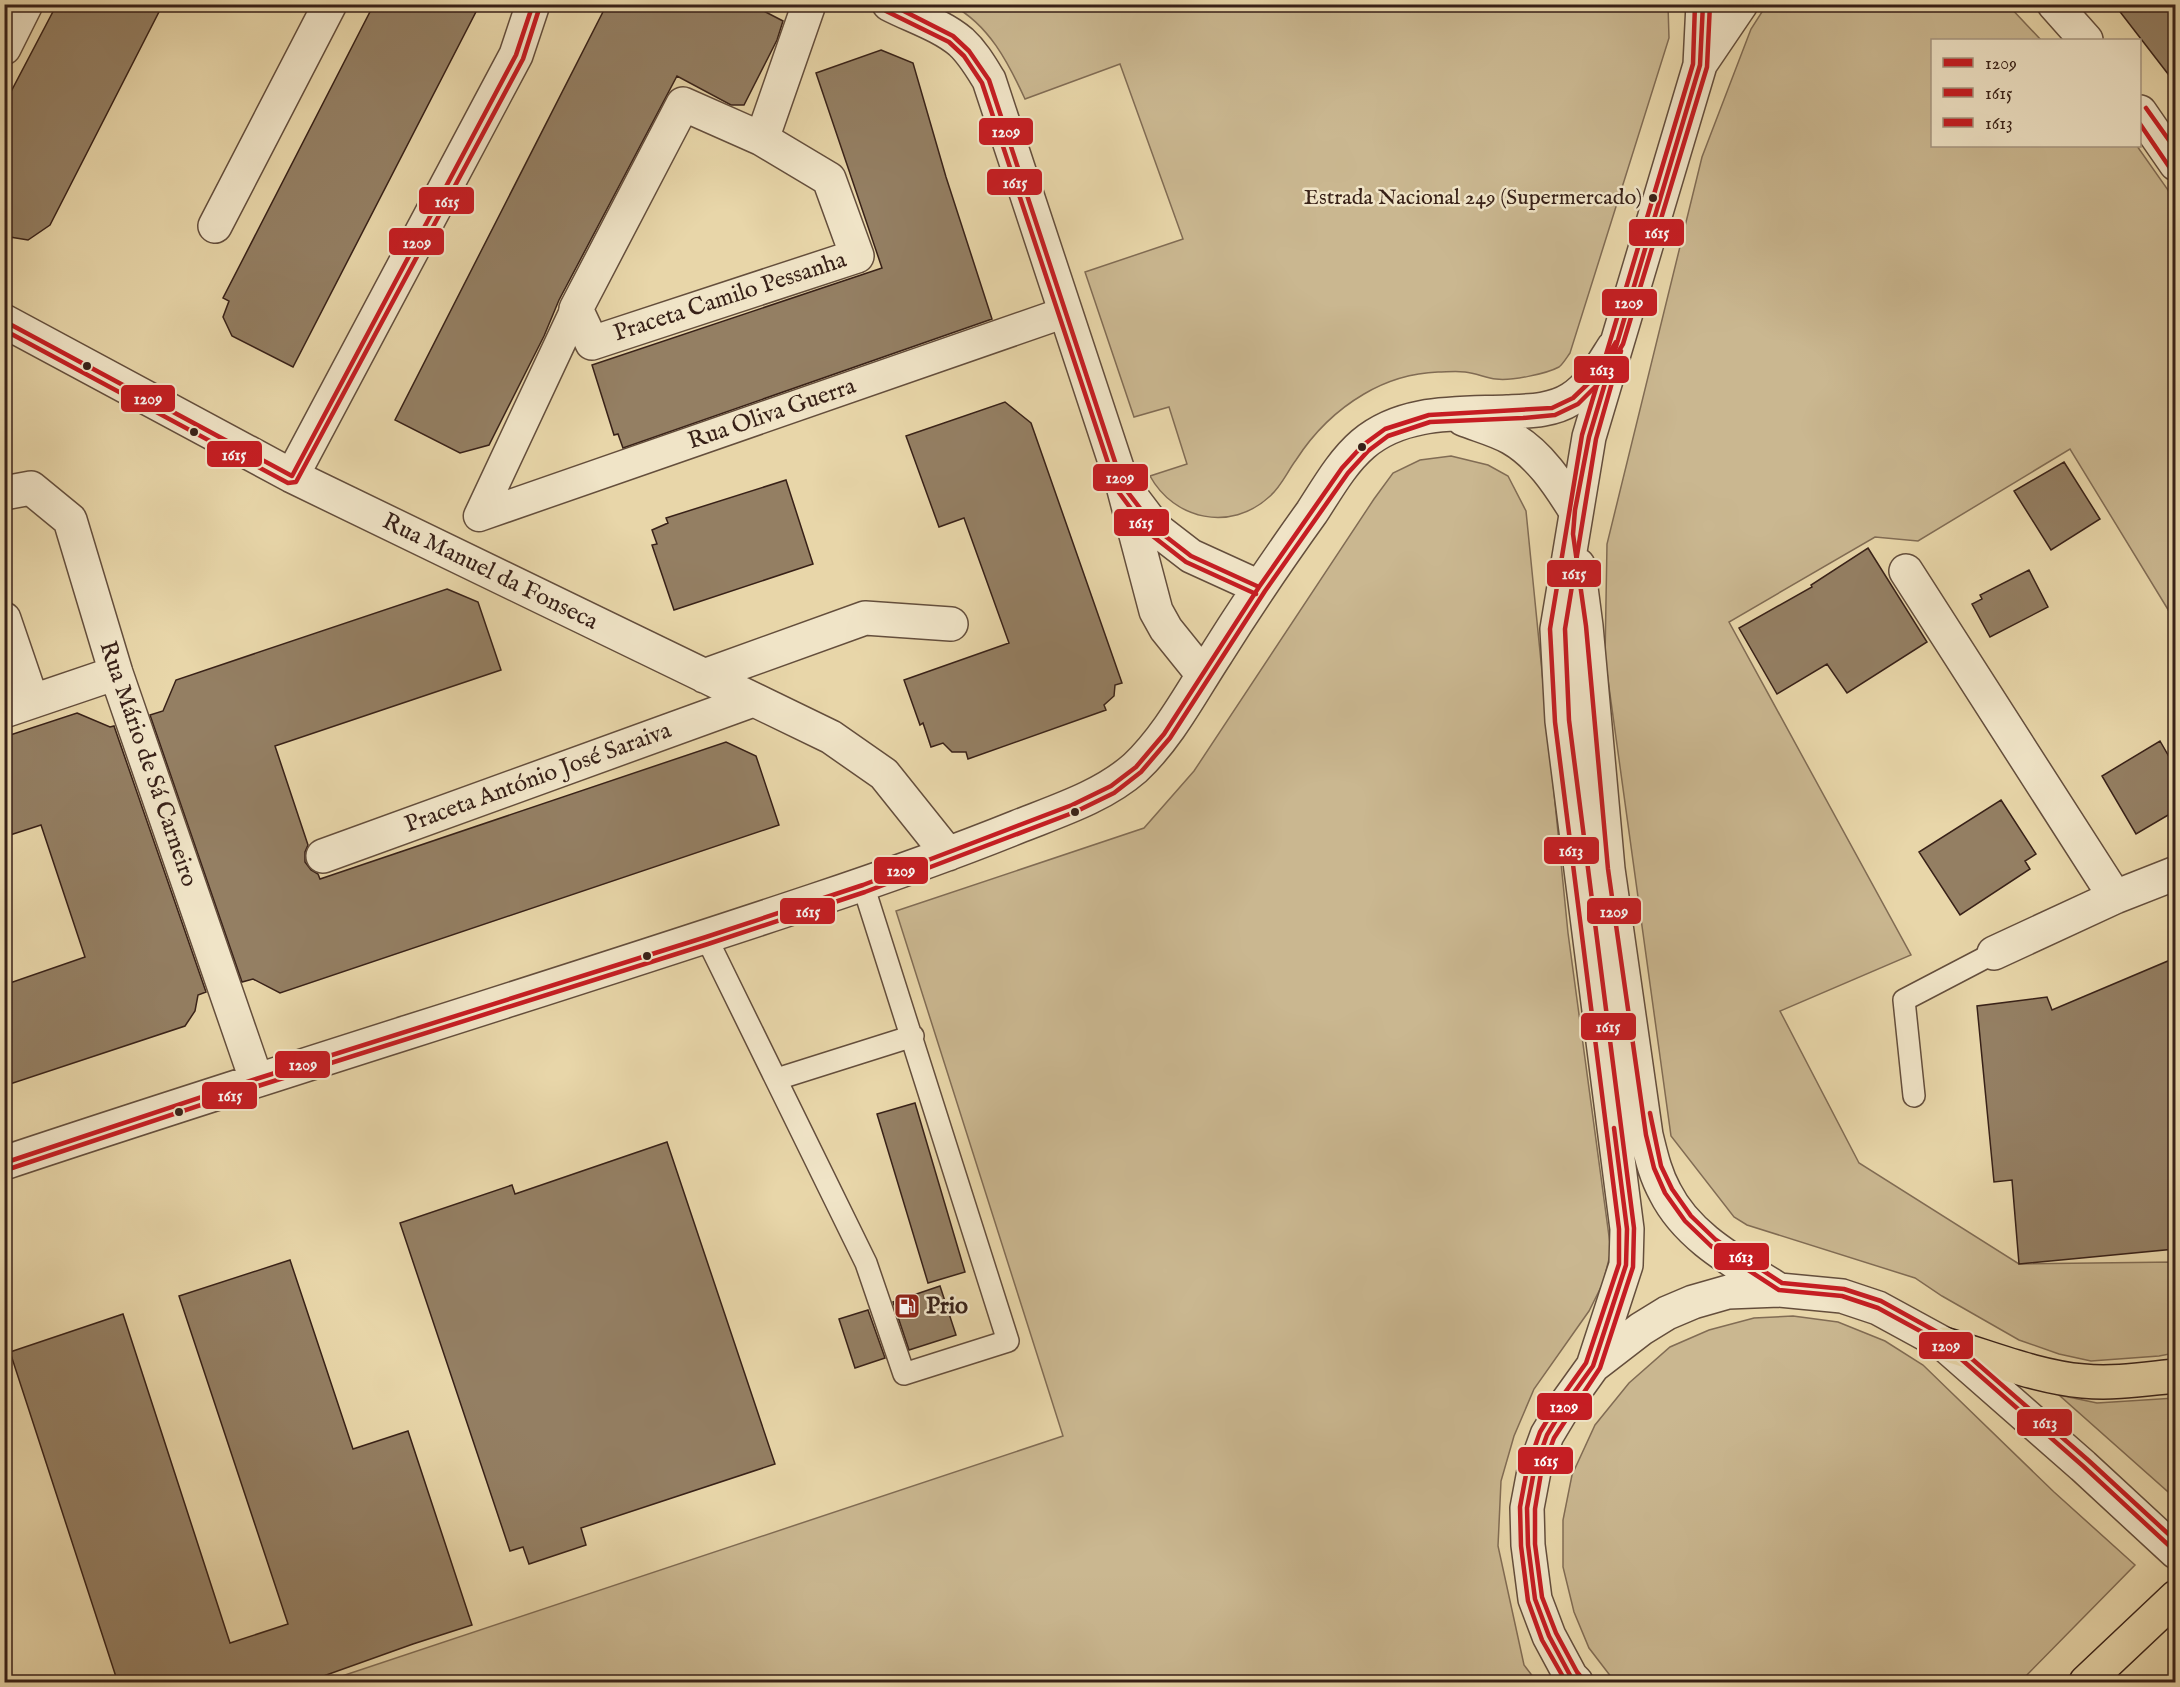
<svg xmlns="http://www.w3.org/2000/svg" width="2180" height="1687" viewBox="0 0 2180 1687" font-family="'IM FELL English',serif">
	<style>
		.green { fill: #cab790; stroke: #816c54; stroke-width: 1.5 }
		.building { fill: #947f63; stroke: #382118; stroke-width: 1.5 }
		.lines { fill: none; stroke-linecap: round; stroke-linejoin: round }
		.service-casing { stroke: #644e3c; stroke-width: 24 }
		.pedestrian-casing { stroke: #644e3c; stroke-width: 33 }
		.minor-casing { stroke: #644e3c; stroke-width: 36 }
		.tertiary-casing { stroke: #644e3c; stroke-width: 36 }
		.trunk-casing { stroke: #382118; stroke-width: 36 }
		.service { stroke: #f0e4c7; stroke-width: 21 }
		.pedestrian { stroke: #f0e4c7; stroke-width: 30 }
		.minor { stroke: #f0e4c7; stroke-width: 33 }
		.tertiary { stroke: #f0e4c7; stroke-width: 33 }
		.trunk { stroke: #e8d6a9; stroke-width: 33 }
		.bus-1-casing { stroke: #f0e4c7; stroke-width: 9 }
		.bus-2-casing { stroke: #f0e4c7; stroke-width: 9 }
		.bus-3-casing { stroke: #f0e4c7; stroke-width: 9 }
		.bus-1 { stroke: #c61d23; stroke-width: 4.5 }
		.bus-2 { stroke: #c61d23; stroke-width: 4.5 }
		.bus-3 { stroke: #c61d23; stroke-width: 4.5 }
		.bus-dot { fill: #382118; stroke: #f0e4c7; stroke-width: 2 }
		.labels { text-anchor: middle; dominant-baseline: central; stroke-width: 5; stroke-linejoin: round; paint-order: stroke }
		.bus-label { font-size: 22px; fill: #382118; stroke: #f0e4c7; text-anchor: end }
		.street-label { font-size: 24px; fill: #382118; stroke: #f0e4c7 }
		.poi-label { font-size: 24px; font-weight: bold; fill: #382118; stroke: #f0e4c7; text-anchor: start }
		.line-badge { stroke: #f0e4c7; stroke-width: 2 }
		.badge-label { font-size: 16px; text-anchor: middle; font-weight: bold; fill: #fff }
	</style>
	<rect width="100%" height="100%" fill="#e8d6a9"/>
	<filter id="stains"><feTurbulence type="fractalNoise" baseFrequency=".00333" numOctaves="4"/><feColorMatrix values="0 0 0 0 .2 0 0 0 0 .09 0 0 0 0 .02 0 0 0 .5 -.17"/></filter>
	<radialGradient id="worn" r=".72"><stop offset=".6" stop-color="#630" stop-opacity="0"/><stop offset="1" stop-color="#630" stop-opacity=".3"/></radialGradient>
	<path class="green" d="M 1767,4 L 2008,5 L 2041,40 L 1932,40 L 1932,146 L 2137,146 L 2168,190 L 2176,209 L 2175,621 L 2070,449 L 1918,541 L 1875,537 L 1729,622 L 1911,955 L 1780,1011 L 1859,1163 L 2019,1264 L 2175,1262 L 2175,1353 L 2159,1356 L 2091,1361 L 2059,1354 L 2019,1340 L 1942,1296 L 1915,1278 L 1747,1225 L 1734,1217 L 1671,1136 L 1605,658 L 1607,544 L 1702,157 L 1751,29 Z
		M 1668,5 L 1669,38 L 1570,353 C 1567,357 1563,364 1559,367 C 1546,374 1511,381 1496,379 C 1486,378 1476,373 1465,372 C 1456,371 1446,372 1438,372 C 1412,373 1386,381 1364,394 C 1335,411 1314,432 1296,460 C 1287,472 1281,487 1269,497 C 1231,532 1174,520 1150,476 L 1187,464 L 1169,407 L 1134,417 L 1085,272 L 1183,239 L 1120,64 L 1025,99 C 1008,62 989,25 952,5 Z
		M 1451,456 L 1488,465 L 1508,476 L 1526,511 L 1568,933 L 1611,1251 L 1603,1283 L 1589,1311 L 1534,1389 L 1514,1436 L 1501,1481 L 1498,1546 L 1524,1665 L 1537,1682 L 324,1682 L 1063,1436 L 896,911 L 1144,828 L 1194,771 L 1374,499 L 1393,473 L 1420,460 Z
		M 1793,1316 L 1838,1322 L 1885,1341 L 1923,1365 L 2054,1492 L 2135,1565 L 2020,1682 L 1615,1682 L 1589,1648 L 1574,1612 L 1563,1567 L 1563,1520 L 1572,1475 L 1595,1425 L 1629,1383 L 1670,1347 L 1709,1330 L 1754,1318 Z
		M 2059,1395 L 2097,1403 L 2175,1398 L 2175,1498 Z"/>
	<path class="building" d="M 57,4 L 163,4 L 50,225 L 28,240 L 4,236 L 4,105 Z
		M 374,4 L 480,4 L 293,367 L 232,336 L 223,317 L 229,301 L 223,298 Z
		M 607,4 L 750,4 L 783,21 L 777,40 L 744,105 L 731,105 L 677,76 L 559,300 L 544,336 L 489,445 L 460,453 L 395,420 Z
		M 2114,4 L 2175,4 L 2175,83 Z
		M 881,50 L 913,63 L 946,177 L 992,319 L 623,448 L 618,434 L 614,435 L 592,365 L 882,268 L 816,73 Z
		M 1005,402 L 1031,423 L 1122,683 L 1115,685 L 1114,696 L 1104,705 L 1106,710 L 968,759 L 966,752 L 952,752 L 943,743 L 931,747 L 923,723 L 920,725 L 904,680 L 1009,643 L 964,518 L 939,527 L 906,436 Z
		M 2064,462 L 2100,519 L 2051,550 L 2014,491 Z
		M 786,480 L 813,564 L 674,610 L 652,545 L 657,544 L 652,530 L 668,523 L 666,518 Z
		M 1868,548 L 1927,642 L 1847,693 L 1827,664 L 1777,694 L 1739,628 L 1812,587 L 1811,585 Z
		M 2029,570 L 2048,607 L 1990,637 L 1972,604 L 1982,599 L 1980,595 Z
		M 447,589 L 478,602 L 501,670 L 275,746 L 308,845 L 305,852 L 305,862 L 311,870 L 318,874 L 320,879 L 726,742 L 756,756 L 779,825 L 280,993 L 253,979 L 242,982 L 150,715 L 163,711 L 176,680 Z
		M 77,713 L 110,727 L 114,726 L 206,992 L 198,995 L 195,1011 L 185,1026 L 4,1086 L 4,985 L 85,957 L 41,825 L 4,837 L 4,737 Z
		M 2160,741 L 2175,767 L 2175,811 L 2136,834 L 2102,776 Z
		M 2001,800 L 2036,854 L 2025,861 L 2030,869 L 1960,915 L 1919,852 Z
		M 2175,958 L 2175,1249 L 2019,1264 L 2012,1180 L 1994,1182 L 1977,1006 L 2047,997 L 2052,1010 Z
		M 915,1103 L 965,1272 L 928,1283 L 877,1114 Z
		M 667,1142 L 775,1464 L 581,1528 L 586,1545 L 529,1564 L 523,1547 L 510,1551 L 400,1223 L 512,1185 L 515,1194 Z
		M 290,1260 L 353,1449 L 408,1431 L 472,1625 L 413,1644 L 304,1683 L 118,1683 L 10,1352 L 123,1314 L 230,1643 L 288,1624 L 179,1296 Z
		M 940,1286 L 956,1335 L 909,1350 L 893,1302 Z
		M 868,1310 L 885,1358 L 855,1368 L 839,1319 Z"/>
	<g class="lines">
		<defs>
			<path id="service" d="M 706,937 L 866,1263 L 904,1374 L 1008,1341 L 863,885
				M 777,1079 L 913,1036
				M 1914,1096 L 1904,1000 L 1994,953"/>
			<path id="pedestrian" d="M 479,516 L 1066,312
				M 479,516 L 576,309"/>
			<path id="minor" d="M 889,4 C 912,16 941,25 961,42 C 973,53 981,67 989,80 L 1123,486 L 1156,611 L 1166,629 L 1203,675
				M 4,48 L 26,4
				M 762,139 L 829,179 L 857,256 L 592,343 L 576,309 L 683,104 L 762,139 L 809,4
				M 215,226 L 330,4
				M 4,321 L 292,476 L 831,737 L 884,774 L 948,854
				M 1463,419 C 1478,425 1497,430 1511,438 C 1539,454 1558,483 1575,510
				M 292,476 L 516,55 L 533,4
				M 4,493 L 31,488 L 70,520 L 116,673 L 256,1079
				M 1131,496 L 1156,529 L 1191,556 L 1259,587
				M 1906,571 L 2115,897
				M 4,619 L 32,701
				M 704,676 L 865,618 L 951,624
				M 4,711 L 116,673
				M 323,856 L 753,700
				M 1994,953 L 2115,897 L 2176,873
				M 4,1163 C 273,1073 544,991 813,901 C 882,878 950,854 1017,827 C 1057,811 1102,797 1135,768 C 1169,736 1192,691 1217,653 C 1247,605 1279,558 1312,512 C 1327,489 1342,462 1363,444 C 1403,410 1458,414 1507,412 C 1529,411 1552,411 1571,399 C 1590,387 1601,367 1613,348"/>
			<path id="tertiary" d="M 2054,4 L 2086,40
				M 1701,63 L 1741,4
				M 2140,112 L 2176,164
				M 1578,565 L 1586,626 L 1608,869 L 1646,1135 C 1651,1155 1655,1174 1665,1192 C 1688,1238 1737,1263 1779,1290
				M 1593,1366 L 1626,1265 L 1627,1229 L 1562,721 L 1557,629 L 1589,437 L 1700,65 L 1703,4
				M 1576,1682 L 1571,1677 L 1549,1636 L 1535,1599 L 1528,1545 L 1527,1508 L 1534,1471 L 1547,1435 L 1565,1405 L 1593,1366 L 1641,1329 L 1667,1313 L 1693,1302 L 1728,1292 L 1779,1290 L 1842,1296 L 1878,1308 L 1944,1344 L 2083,1466 L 2176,1552"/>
			<path id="trunk" d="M 1944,1344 C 1989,1357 2036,1377 2083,1381 C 2114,1384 2145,1379 2176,1376
				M 2086,1682 L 2176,1597"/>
		</defs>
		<use href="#service" class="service-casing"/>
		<use href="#pedestrian" class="pedestrian-casing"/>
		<use href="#minor" class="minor-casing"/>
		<use href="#tertiary" class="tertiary-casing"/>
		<use href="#trunk" class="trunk-casing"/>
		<use href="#service" class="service"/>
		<use href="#pedestrian" class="pedestrian"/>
		<use href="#minor" class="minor"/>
		<use href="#tertiary" class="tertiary"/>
		<use href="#trunk" class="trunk"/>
		<defs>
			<path id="bus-1" d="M 890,4 L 953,36 L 969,51 L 989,80 L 1123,486 L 1156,529 L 1191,556 L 1259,587
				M 1703,4 L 1700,65 L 1589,437 L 1575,510 L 1573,534 L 1586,626 L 1608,869 L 1646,1135 L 1654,1168 L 1665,1193 L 1685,1221 L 1711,1246 L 1779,1290 L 1842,1296 L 1878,1308 L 1944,1344 L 2083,1466 L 2176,1552
				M 4,321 L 292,476
				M 292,476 L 516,55 L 533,4
				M 4,1163 L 256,1079 L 706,937 L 863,885 L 1072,805 L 1111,786 L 1136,767 L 1164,734 L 1259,587 L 1342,468 L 1363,445 L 1385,429 L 1429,415 L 1552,408 L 1573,398 L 1595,377 L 1616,342
				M 1576,1682 L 1571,1677 L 1549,1636 L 1535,1599 L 1528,1545 L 1527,1508 L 1534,1471 L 1547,1435 L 1565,1405 L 1593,1366 L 1626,1265 L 1627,1229 L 1614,1128"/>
			<path id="bus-2" d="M 886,11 L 949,42 L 964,56 L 982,83 L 1117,490 L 1150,534 L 1186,562 L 1256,594
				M 2140,124 L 2170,168
				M 4,330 L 288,483 L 296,482 L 523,59 L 540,6
				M 6,1170 L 258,1086 L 708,944 L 865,892 L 1075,812 L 1114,793 L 1141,772 L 1170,738 L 1265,591 L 1348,473 L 1368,451 L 1388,436 L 1430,422 L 1523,418 L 1555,415 L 1578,404 L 1600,382 L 1623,344 L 1707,67 L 1710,4
				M 1581,1677 L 1577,1672 L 1556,1633 L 1542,1597 L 1535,1544 L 1535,1509 L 1541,1473 L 1554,1438 L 1600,1368 L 1633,1267 L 1634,1228 L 1569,720 L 1565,629 L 1596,439 L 1621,351"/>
			<path id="bus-3" d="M 2146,108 L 2176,150
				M 1650,1113 L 1661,1166 L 1672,1189 L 1691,1216 L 1716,1240 L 1782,1283 L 1844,1289 L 1881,1301 L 1948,1338 L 2088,1460 L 2176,1541
				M 1566,1682 L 1542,1640 L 1528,1601 L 1521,1546 L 1520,1507 L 1527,1469 L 1540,1432 L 1559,1401 L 1586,1363 L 1619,1264 L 1619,1229 L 1555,722 L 1550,629 L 1582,435 L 1693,64 L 1695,4"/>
		</defs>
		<use href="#bus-1" class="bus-1-casing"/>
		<use href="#bus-2" class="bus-2-casing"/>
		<use href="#bus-3" class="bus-3-casing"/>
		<use href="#bus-1" class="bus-1"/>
		<use href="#bus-2" class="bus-2"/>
		<use href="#bus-3" class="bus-3"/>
	</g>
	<defs>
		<symbol id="fuel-square" viewBox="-11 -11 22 22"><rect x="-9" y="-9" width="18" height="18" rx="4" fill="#8f2418" stroke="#f0e4c7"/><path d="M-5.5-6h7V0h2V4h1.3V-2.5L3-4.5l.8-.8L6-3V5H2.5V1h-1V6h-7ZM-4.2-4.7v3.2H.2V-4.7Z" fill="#fff"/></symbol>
	</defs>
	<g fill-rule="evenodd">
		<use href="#fuel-square" x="892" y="1291" width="30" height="30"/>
	</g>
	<g class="bus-dot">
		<circle cx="1653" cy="198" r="5"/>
		<circle cx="87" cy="366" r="5"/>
		<circle cx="194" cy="432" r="5"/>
		<circle cx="1362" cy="447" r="5"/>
		<circle cx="1075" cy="812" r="5"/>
		<circle cx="647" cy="956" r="5"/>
		<circle cx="179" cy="1112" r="5"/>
	</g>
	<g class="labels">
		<g class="bus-label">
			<text x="1642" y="198">Estrada Nacional 249 (Supermercado)</text>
		</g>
		<g class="street-label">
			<text transform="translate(730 297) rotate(-18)">Praceta Camilo Pessanha</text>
			<text transform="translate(772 414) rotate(-19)">Rua Oliva Guerra</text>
			<text transform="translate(490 572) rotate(26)">Rua Manuel da Fonseca</text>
			<text transform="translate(148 764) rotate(71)">Rua Mário de Sá Carneiro</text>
			<text transform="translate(538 778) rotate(-20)">Praceta António José Saraiva</text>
		</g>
		<g class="poi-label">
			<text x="926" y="1306">Prio</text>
		</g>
	</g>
	<g class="line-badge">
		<rect x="978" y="117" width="56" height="29" rx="6" fill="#c61d23"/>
		<rect x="986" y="168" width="57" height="28" rx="6" fill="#c61d23"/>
		<rect x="418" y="186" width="57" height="29" rx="6" fill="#c61d23"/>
		<rect x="1628" y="218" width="57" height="29" rx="6" fill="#c61d23"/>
		<rect x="388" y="227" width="57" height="29" rx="6" fill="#c61d23"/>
		<rect x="1601" y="288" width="57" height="29" rx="6" fill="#c61d23"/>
		<rect x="1573" y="355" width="57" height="29" rx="6" fill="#c61d23"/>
		<rect x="120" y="384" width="56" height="29" rx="6" fill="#c61d23"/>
		<rect x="206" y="440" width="57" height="28" rx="6" fill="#c61d23"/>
		<rect x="1092" y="463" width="57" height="29" rx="6" fill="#c61d23"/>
		<rect x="1113" y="508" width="57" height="29" rx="6" fill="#c61d23"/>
		<rect x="1546" y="559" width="56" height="29" rx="6" fill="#c61d23"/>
		<rect x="1543" y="836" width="57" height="29" rx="6" fill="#c61d23"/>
		<rect x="873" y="856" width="56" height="29" rx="6" fill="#c61d23"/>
		<rect x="779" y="897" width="57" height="28" rx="6" fill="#c61d23"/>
		<rect x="1586" y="897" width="56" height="28" rx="6" fill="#c61d23"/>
		<rect x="1580" y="1012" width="57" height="29" rx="6" fill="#c61d23"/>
		<rect x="274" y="1050" width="57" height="29" rx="6" fill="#c61d23"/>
		<rect x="201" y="1081" width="57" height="29" rx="6" fill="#c61d23"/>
		<rect x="1713" y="1242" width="57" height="29" rx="6" fill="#c61d23"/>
		<rect x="1918" y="1331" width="56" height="29" rx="6" fill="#c61d23"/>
		<rect x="1536" y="1392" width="57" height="29" rx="6" fill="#c61d23"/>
		<rect x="2016" y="1408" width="57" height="29" rx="6" fill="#c61d23"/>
		<rect x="1517" y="1446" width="57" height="29" rx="6" fill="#c61d23"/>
	</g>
	<g class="badge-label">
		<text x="1006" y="137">1209</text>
		<text x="1015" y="188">1615</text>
		<text x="447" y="207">1615</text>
		<text x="1657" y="238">1615</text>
		<text x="417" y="248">1209</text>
		<text x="1629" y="308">1209</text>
		<text x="1602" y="375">1613</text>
		<text x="148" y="404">1209</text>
		<text x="234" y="460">1615</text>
		<text x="1120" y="483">1209</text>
		<text x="1141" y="528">1615</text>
		<text x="1574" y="579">1615</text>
		<text x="1571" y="856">1613</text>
		<text x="901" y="876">1209</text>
		<text x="808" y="917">1615</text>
		<text x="1614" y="917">1209</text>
		<text x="1608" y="1032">1615</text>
		<text x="303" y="1070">1209</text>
		<text x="230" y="1101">1615</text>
		<text x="1741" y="1262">1613</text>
		<text x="1946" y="1351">1209</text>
		<text x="1564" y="1412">1209</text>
		<text x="2045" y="1428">1613</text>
		<text x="1546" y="1466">1615</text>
	</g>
	<rect width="2180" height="1687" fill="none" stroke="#e8d6a9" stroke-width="24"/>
	<rect x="6" y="6" width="2168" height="1675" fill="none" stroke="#382118" stroke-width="3"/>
	<rect x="12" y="12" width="2156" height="1663" fill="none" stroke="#382118" stroke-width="1.5"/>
	<rect x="1931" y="39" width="210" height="108" fill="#f0e4c7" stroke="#a69681" stroke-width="1.5"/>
	<rect x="1943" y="58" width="30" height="9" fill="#c61d23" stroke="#a69681" stroke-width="1.5"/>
	<text x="1985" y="69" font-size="18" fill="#382118">1209</text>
	<rect x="1943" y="88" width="30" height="9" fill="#c61d23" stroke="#a69681" stroke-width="1.5"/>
	<text x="1985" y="99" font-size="18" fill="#382118">1615</text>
	<rect x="1943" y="118" width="30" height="9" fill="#c61d23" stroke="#a69681" stroke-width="1.5"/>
	<text x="1985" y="129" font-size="18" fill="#382118">1613</text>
	<rect width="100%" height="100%" filter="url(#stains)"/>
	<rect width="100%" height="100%" fill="url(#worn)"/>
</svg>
